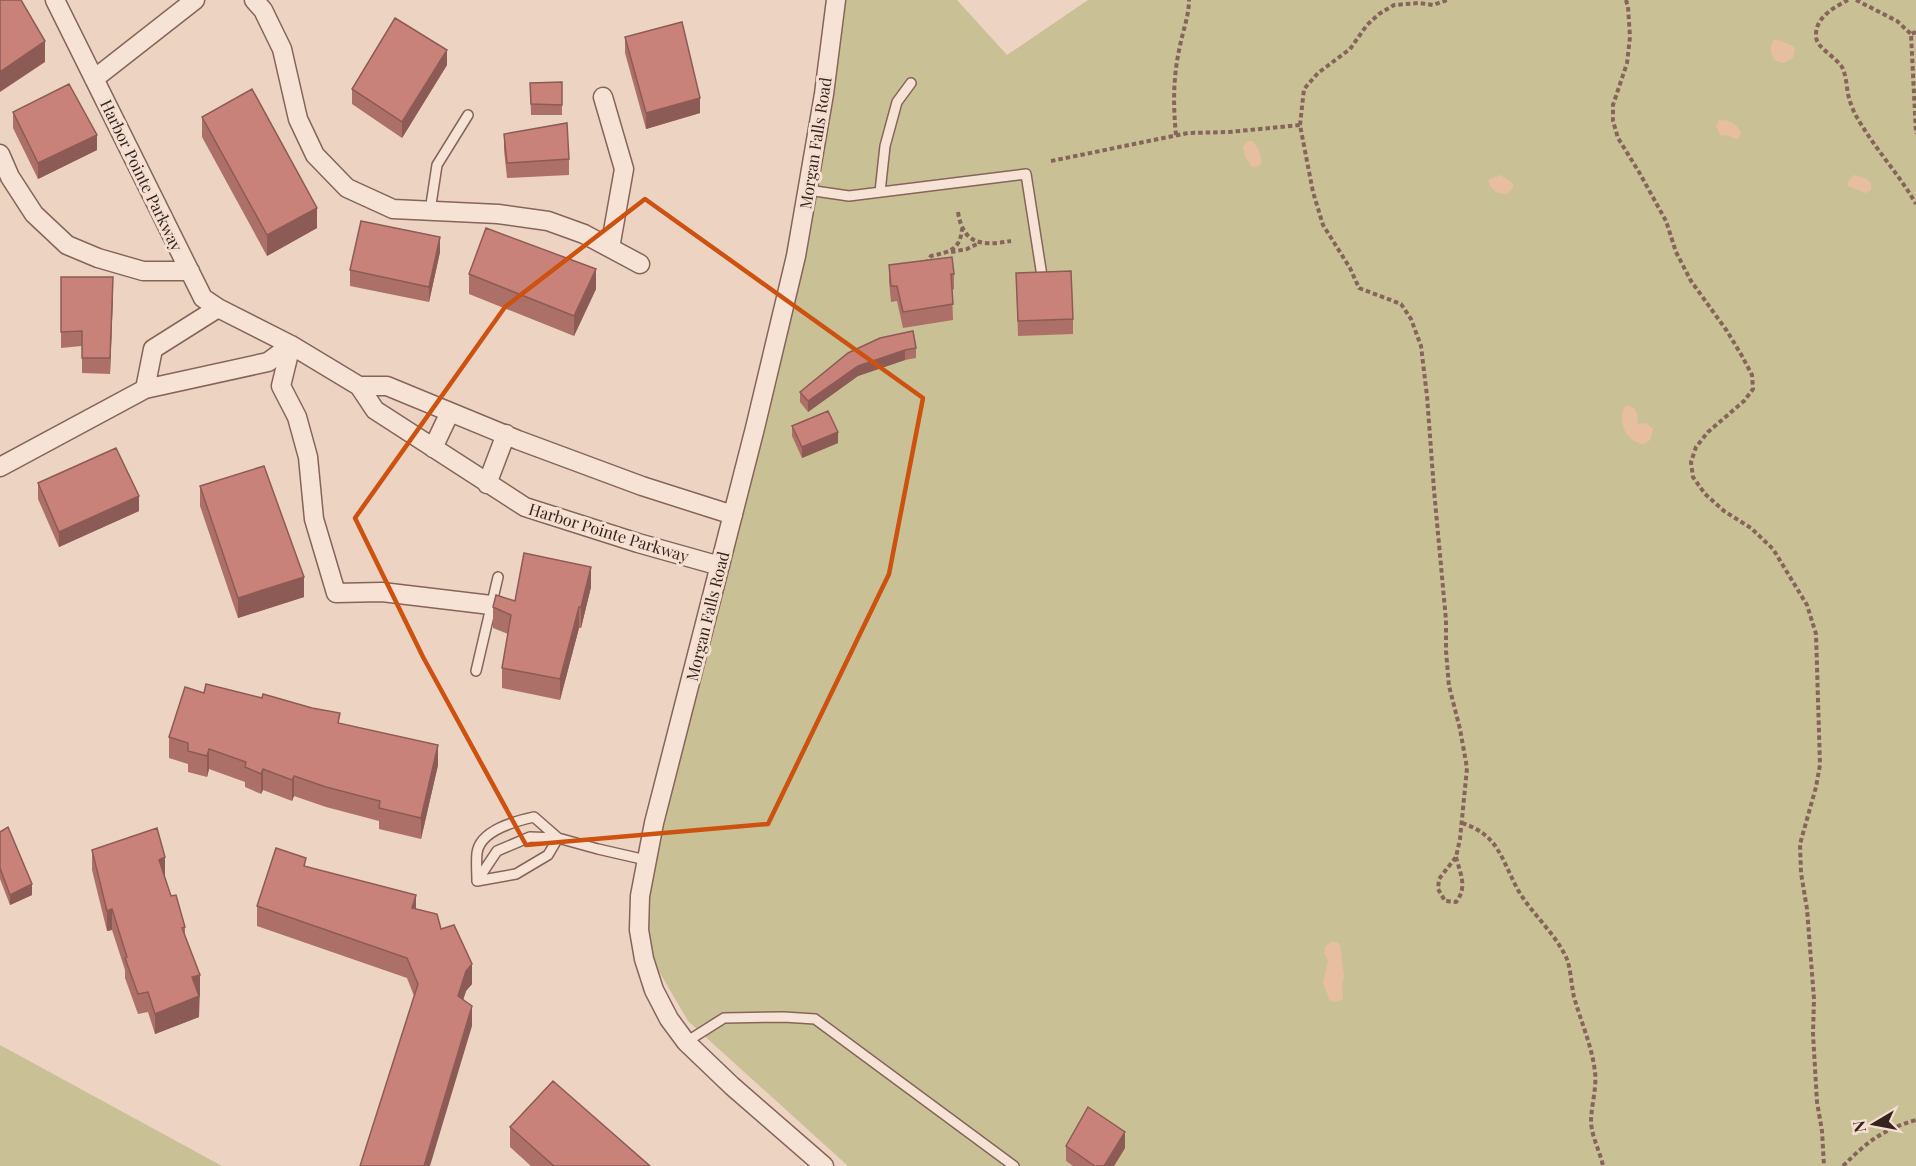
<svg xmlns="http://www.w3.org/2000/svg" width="1916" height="1166" viewBox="0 0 1916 1166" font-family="'Playfair Display',serif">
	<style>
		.green { fill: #cac096 }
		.sand { fill: #e7bfa0 }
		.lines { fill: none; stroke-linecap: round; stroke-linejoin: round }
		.lane-casing { stroke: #85645a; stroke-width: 12 }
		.street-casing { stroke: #85645a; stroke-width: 21 }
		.path { stroke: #85645a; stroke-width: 4; stroke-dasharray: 4.5 3; stroke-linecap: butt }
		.lane { stroke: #f7e3d5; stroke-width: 9 }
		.street { stroke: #f7e3d5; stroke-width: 18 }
		.wall { fill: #ad7068 }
		.shaded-wall { fill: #8d5b55 }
		.building { fill: #c98279; stroke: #8d5b55; stroke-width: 1.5 }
		.marked { fill: none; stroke: #cd510f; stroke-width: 4.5; stroke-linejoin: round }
		.labels { text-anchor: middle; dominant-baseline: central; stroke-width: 6; stroke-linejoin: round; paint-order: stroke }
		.street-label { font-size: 16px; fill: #36221e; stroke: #f4dfd1 }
	</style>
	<rect width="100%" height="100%" fill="#ecd3c2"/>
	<path class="green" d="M 829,0 L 957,0 L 1007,55 L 1088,0 L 1916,0 L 1916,1166 L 848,1166 L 688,1021 L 632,925 L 770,374 Z
		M 0,1045 L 222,1166 L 0,1166 Z"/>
	<path class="sand" d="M 1776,39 L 1793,46 L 1795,48 L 1793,58 L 1784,63 L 1776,61 C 1770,54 1769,47 1774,40 Z
		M 1719,120 C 1730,120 1735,123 1741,132 L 1739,138 L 1736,139 L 1727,135 L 1721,136 L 1716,126 Z
		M 1248,141 L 1252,141 C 1260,148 1268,169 1252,167 L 1245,156 L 1243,147 L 1245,144 Z
		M 1500,175 L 1513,183 L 1513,188 L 1507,194 C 1498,194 1491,190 1488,181 L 1490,179 Z
		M 1854,175 L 1867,179 L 1871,184 L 1871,190 L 1866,193 L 1848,186 L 1848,182 Z
		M 1625,406 C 1638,406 1637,415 1638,424 L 1646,423 L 1653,429 L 1650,440 L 1644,444 C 1626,442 1617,422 1625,406 Z
		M 1332,942 L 1336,942 L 1340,944 L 1344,977 L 1342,983 L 1343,999 L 1336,1002 L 1330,1001 L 1323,983 L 1328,960 C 1323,953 1322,946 1332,942 Z"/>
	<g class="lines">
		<defs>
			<path id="lane" d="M 808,190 L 849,196 L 1026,174 L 1042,276
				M 880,192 L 885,146 L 897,102 L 911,83
				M 430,211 L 437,165 L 468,115
				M 476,671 L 498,577
				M 477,881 L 497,851 L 530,837 L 558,838 L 598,849 L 646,860
				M 477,881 C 477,872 476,862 477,853 C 480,830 516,821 534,817 L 558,838
				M 477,881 L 516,874 L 548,855 L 558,838
				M 686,1042 L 724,1018 L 784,1017 L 815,1019 L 1014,1166"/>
			<path id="street" d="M 55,0 L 203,298 L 218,308 L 291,345 L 359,386 L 375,410 L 525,507 L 638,543 L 720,566
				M 254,0 L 263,10 L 282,49 L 298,119 L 315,155 L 347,188 L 393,209 L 498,214 L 548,221 L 584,234 L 640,264
				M 94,79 L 195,0
				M 603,97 L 624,169 L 610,248
				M 0,154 L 10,177 L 34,214 L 67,245 L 98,258 L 143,271 L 190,271
				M 291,345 L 281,386 L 297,417 L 308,457 L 314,519 L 336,593 L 382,592 L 491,605
				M 359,386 L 387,386 L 518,440 L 642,486 L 733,515
				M 145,389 L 153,349 L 218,308
				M 433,448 L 450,412
				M 0,467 L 145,389 L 268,362 L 291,345
				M 487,484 L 506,434
				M 824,1166 L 732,1086 L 686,1042 L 669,1019 L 654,990 L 644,959 L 639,930 L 640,896 L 654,823 L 755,428 L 796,256 L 824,94 L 836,0"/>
		</defs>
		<use href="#lane" class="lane-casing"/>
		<use href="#street" class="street-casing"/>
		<path class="path" d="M 1626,0 L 1628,7 L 1630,37 L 1627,63 L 1613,105 L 1613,121 L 1618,138 L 1639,172 L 1666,221 L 1676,252 L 1691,281 L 1727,331 L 1742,356 L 1752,375 L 1753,389 L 1744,401 L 1708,432 L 1696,447 L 1691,462 L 1693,477 L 1705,494 L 1724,511 L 1751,528 L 1773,549 L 1807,605 L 1816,634 L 1820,765 L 1816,787 L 1800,844 L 1801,873 L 1807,909 L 1814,999 L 1813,1034 L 1817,1102 L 1822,1131 L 1824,1166
			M 1848,0 C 1835,7 1815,17 1816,36 C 1816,48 1835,56 1842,67 C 1847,77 1846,87 1849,98 C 1851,105 1854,113 1858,119 C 1875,149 1899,174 1916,204
			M 1856,0 L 1897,21 L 1911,34
			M 1916,32 L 1911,34 L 1916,134
			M 1300,125 L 1304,89 L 1318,73 L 1350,49 L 1367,25 L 1379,14 L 1394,5 L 1419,3 L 1433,5 L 1447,0
			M 1176,135 C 1173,105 1173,76 1180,46 C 1183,30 1189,16 1189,0
			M 1051,161 L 1188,133 L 1229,132 L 1300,125 L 1313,192 L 1323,225 L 1350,268 L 1359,288 L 1401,304 L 1411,319 L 1421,346 L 1427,396 L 1434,490 L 1446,620 L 1446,651 L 1449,686 L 1460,729 L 1467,768 L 1460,839 L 1456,857 L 1439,879 L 1438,889 L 1445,901 L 1456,902 C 1468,887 1460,873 1456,857
			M 958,212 C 963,245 982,246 1011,241
			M 951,252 L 967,249 L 979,243
			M 926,264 L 931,256 C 948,252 960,251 962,229
			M 1462,823 C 1499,835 1501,859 1518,890 C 1532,914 1554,932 1566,957 C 1571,968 1571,984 1574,997 C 1581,1022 1592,1046 1595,1072 C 1597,1088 1591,1106 1591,1122 C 1592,1138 1600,1151 1603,1166
			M 1843,1166 C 1868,1141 1882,1130 1916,1120"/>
		<use href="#lane" class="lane"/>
		<use href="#street" class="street"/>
	</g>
	<path class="wall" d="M 625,37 L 700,113 L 646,129 L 625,53 Z
		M 447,65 L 402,138 L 352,104 L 352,89 Z
		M 562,82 L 562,115 L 531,115 L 530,83 Z
		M 13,112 L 97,150 L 38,179 L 13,128 Z
		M 202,117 L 317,228 L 267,256 L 202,137 Z
		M 504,134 L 569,159 L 569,175 L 507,178 L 504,150 Z
		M 440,252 L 429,302 L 350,286 L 350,270 Z
		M 889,265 L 954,274 L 954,289 L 952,290 L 953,320 L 903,328 L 897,301 L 891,302 L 889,281 Z
		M 1016,273 L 1073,319 L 1073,334 L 1018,336 Z
		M 469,274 L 596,289 L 574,336 L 469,294 Z
		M 61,277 L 113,293 L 110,374 L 82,373 L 82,346 L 61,348 Z
		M 916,348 L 916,358 L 905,360 L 858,376 L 808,412 L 800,402 L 800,392 L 848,353 Z
		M 792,426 L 838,443 L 802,458 L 792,436 Z
		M 38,483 L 139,511 L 59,547 L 38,499 Z
		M 200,486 L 304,597 L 238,618 L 200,506 Z
		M 591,587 L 581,628 L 579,628 L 560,700 L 502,688 L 502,668 L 508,634 L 493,628 L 493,607 L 515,601 Z
		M 204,693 L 340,724 L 438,765 L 421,839 L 379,829 L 379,821 L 326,807 L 294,796 L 292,801 L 263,790 L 261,794 L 245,787 L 245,782 L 209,769 L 207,777 L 188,772 L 188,764 L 169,758 L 169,737 Z
		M 0,832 L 32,895 L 10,905 L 0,879 Z
		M 92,850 L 165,878 L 171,896 L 185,927 L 185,938 L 200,995 L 199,1017 L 155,1034 L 148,1012 L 138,1014 L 125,978 L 125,970 L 112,930 L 107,931 L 92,870 Z
		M 306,867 L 416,909 L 441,929 L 472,984 L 466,991 L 463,1000 L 472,1026 L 414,996 L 407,978 L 257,926 L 257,906 Z
		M 510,1127 L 650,1166 L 531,1166 L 510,1147 Z
		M 1066,1146 L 1125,1148 L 1114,1166 L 1073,1166 L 1066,1161 Z"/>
	<path class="shaded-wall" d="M 45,41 L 45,62 L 0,92 L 0,72 Z
		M 447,50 L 447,65 L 402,138 L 402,122 Z
		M 700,98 L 700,113 L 646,129 L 646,113 Z
		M 97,135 L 97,150 L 38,179 L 38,163 Z
		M 317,208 L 317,228 L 267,256 L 267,235 Z
		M 440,237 L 440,252 L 429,302 L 429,287 Z
		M 596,269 L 596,289 L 574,336 L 574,316 Z
		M 113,277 L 113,293 L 110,374 L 110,358 Z
		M 905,350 L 905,360 L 858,376 L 808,412 L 808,401 L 858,366 Z
		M 838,432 L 838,443 L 802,458 L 802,447 Z
		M 139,496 L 139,511 L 59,547 L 59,532 Z
		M 591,567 L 591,587 L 581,628 L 581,607 Z
		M 304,577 L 304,597 L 238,618 L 238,598 Z
		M 579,607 L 579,628 L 560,700 L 560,679 Z
		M 438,745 L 438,765 L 421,839 L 421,818 Z
		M 209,749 L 209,769 L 207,777 L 207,756 Z
		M 263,769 L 263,790 L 261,794 L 261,774 Z
		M 294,776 L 294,796 L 292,801 L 292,780 Z
		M 165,857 L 165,878 L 159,880 L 159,860 Z
		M 32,884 L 32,895 L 10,905 L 10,895 Z
		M 416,895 L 416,916 L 412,908 Z
		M 112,909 L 112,930 L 107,931 L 107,911 Z
		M 472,964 L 472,984 L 466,991 L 458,1016 L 458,996 L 466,971 Z
		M 200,975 L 200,995 L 192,998 L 192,977 Z
		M 199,996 L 199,1017 L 155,1034 L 155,1014 Z
		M 472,1006 L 472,1026 L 430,1166 L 424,1166 Z
		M 1125,1132 L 1125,1148 L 1114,1166 L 1104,1166 Z"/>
	<path class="building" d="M 0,0 L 21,0 L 45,41 L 0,72 Z
		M 395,18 L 447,50 L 402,122 L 352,89 Z
		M 682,22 L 700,98 L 646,113 L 625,37 Z
		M 562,82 L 562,105 L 531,104 L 530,83 Z
		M 69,84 L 97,135 L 38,163 L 13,112 Z
		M 252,89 L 317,208 L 267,235 L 202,117 Z
		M 567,123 L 569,159 L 507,163 L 504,134 Z
		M 361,221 L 440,237 L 429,287 L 350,270 Z
		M 486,228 L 596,269 L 574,316 L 469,274 Z
		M 952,257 L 954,274 L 951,274 L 953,304 L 903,312 L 897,286 L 891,286 L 889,265 Z
		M 1071,271 L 1073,319 L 1018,321 L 1016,273 Z
		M 61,277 L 113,277 L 110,358 L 82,358 L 82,331 L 61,332 Z
		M 913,331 L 916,348 L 905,350 L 858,366 L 808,401 L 800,392 L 848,353 L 880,338 Z
		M 828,411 L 838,432 L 802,447 L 792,426 Z
		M 116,448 L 139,496 L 59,532 L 38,483 Z
		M 264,466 L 304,577 L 238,598 L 200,486 Z
		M 524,553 L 591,567 L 581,607 L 579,607 L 560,679 L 502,668 L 511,615 L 493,607 L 496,595 L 515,601 Z
		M 206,684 L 262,698 L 263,694 L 312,708 L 340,713 L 338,723 L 438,745 L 421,818 L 379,808 L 380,801 L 326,787 L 294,776 L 292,780 L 263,769 L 261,774 L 245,767 L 246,762 L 209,749 L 207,756 L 188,751 L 188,743 L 169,737 L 185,687 L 204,693 Z
		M 8,827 L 32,884 L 10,895 L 0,868 L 0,832 Z
		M 157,828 L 165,857 L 159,860 L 171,896 L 176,895 L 185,927 L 182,928 L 200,975 L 192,977 L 199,996 L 155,1014 L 148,992 L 138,994 L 125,958 L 127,957 L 112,909 L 107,911 L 92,850 Z
		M 276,848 L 306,858 L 304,866 L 416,895 L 412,908 L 437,914 L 441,929 L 454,925 L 472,964 L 466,971 L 458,996 L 472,1006 L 424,1166 L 360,1166 L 418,984 L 407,958 L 257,906 Z
		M 553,1081 L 650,1166 L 554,1166 L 510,1127 Z
		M 1088,1107 L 1125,1132 L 1104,1166 L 1095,1166 L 1066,1146 Z"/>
	<path class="marked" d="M 645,199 L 923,398 L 889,574 L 768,824 L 526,845 L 423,657 L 355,518 L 505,307 Z"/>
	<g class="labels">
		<g class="street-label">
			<text transform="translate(815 143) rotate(-81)">Morgan Falls Road</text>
			<text transform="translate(142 175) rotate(64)">Harbor Pointe Parkway</text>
			<text transform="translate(609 532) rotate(17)">Harbor Pointe Parkway</text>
			<text transform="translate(707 616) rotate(-76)">Morgan Falls Road</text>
		</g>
	</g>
	<g transform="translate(1874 1124) rotate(260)" stroke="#f4dfd1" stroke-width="4.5" paint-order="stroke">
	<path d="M0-4.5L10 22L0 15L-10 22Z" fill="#36221e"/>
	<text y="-9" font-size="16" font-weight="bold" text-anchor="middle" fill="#36221e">N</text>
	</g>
</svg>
